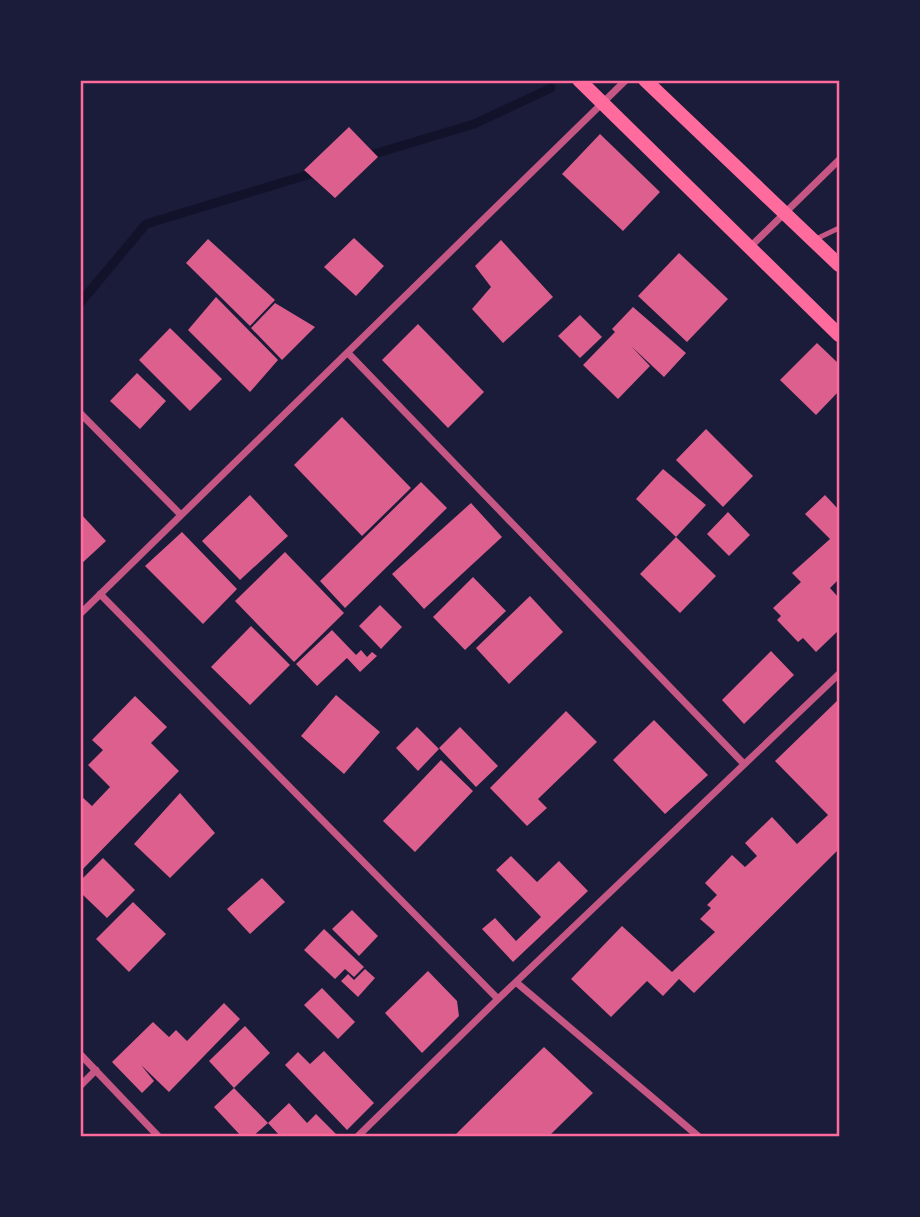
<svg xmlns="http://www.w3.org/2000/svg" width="920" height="1217" viewBox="0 0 920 1217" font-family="'Crimson Pro',serif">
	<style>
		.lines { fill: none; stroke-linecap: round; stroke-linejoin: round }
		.stream { stroke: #12122b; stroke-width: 9 }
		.building { fill: #dd5f8e }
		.service { stroke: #c65784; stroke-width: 5 }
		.minor { stroke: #c65784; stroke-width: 7 }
		.secondary { stroke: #ff6b9d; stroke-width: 14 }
		.neatline { fill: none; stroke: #ff6b9d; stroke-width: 2.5 }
	</style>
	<rect width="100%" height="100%" fill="#1b1b3a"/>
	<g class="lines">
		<path class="stream" d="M 364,157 L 474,124 L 551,88
			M 80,303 L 146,224 L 317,172"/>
	</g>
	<path class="building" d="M 349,127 L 378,157 L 335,198 L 304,170 Z
		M 600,134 L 660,192 L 623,231 L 562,174 Z
		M 354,238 L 384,266 L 356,296 L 324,267 Z
		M 208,239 L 275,300 L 250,326 L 186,263 Z
		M 501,240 L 553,297 L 503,343 L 472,309 L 491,287 L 475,266 Z
		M 679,253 L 728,299 L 687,342 L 638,296 Z
		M 216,297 L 278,360 L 250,392 L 188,330 Z
		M 275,303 L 315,327 L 282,360 L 251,328 Z
		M 633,307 L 686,353 L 664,377 L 631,346 L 650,366 L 618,399 L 583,365 L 615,332 L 612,329 Z
		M 580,315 L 602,337 L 580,358 L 558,336 Z
		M 418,324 L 484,392 L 448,428 L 382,360 Z
		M 170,328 L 222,379 L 190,411 L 139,360 Z
		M 817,343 L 839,364 L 839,391 L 816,415 L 780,380 Z
		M 137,373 L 166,401 L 140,429 L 110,401 Z
		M 342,417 L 411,488 L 362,536 L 294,465 Z
		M 706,429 L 753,476 L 723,507 L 676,460 Z
		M 663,469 L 706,505 L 676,537 L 636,499 Z
		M 421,482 L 447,508 L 345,608 L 320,581 Z
		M 250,495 L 288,536 L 240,580 L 202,541 Z
		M 825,495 L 839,510 L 839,579 L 830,588 L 839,598 L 839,630 L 816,652 L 803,638 L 798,642 L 777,620 L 781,616 L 773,608 L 801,582 L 792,573 L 830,539 L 805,514 Z
		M 471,503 L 502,537 L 424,609 L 392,574 Z
		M 728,512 L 750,535 L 729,556 L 707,534 Z
		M 80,513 L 106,541 L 80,565 Z
		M 182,532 L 237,589 L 203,624 L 145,566 Z
		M 676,537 L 716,576 L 680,613 L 640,574 Z
		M 285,552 L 344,613 L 294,662 L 235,601 Z
		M 473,577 L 506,611 L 465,650 L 433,617 Z
		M 530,596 L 563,632 L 509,684 L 476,648 Z
		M 380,605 L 402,627 L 381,649 L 359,626 Z
		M 251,626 L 290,665 L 250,705 L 211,667 Z
		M 332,630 L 356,655 L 361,650 L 367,657 L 372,652 L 377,656 L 360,672 L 347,658 L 317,686 L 296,664 Z
		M 771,651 L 794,675 L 744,724 L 722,700 Z
		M 336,695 L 380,732 L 344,774 L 301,736 Z
		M 135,696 L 167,727 L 151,743 L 179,771 L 80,872 L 80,795 L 92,806 L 110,787 L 88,765 L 103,750 L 92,740 Z
		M 839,699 L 839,849 L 694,993 L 679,979 L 663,996 L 647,981 L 611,1017 L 571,979 L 622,926 L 672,972 L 715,932 L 700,919 L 711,908 L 707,905 L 717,895 L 705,883 L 732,855 L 745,867 L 757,856 L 745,843 L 772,817 L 797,844 L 828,815 L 775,761 Z
		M 566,711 L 597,742 L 538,799 L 547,808 L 527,826 L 490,788 Z
		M 654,720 L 708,775 L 665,814 L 613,760 Z
		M 417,727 L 439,749 L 418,771 L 396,748 Z
		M 460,727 L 498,766 L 476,787 L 439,748 Z
		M 441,760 L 473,791 L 415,852 L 383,821 Z
		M 180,793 L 215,833 L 170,878 L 134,844 Z
		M 511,856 L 537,882 L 559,861 L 588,891 L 513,962 L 482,929 L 495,918 L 516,941 L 541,917 L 496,870 Z
		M 103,858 L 135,890 L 107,918 L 83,895 L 80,898 L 80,881 Z
		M 262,878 L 285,902 L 250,934 L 227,909 Z
		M 133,902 L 166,934 L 129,972 L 96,939 Z
		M 352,910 L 378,936 L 359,956 L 332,929 Z
		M 324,929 L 364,967 L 354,977 L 345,969 L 335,979 L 304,950 Z
		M 365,969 L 375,978 L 358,997 L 341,981 L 348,974 L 354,980 Z
		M 428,971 L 457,1001 L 459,1016 L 422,1053 L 385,1013 Z
		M 322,988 L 355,1022 L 338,1039 L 304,1005 Z
		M 224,1003 L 240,1019 L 169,1092 L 141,1065 L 154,1081 L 142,1093 L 112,1062 L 153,1022 L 169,1037 L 176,1030 L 187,1041 Z
		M 245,1026 L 270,1053 L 234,1088 L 268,1123 L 253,1136 L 241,1136 L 214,1107 L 234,1088 L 209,1061 Z
		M 544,1047 L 593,1093 L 549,1136 L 454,1136 Z
		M 324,1051 L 374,1103 L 347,1130 L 285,1065 L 298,1052 L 310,1064 Z
		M 289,1103 L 307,1123 L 316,1114 L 338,1136 L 280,1136 L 268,1123 Z"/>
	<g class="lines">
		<path class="service" d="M 814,240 L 839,228"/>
		<path class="minor" d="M 750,247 L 839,160
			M 348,353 L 744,764
			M 80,413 L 181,515
			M 100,594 L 498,999
			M 80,614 L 626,80
			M 517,983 L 698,1136
			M 80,1054 L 158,1136
			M 80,1086 L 96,1070
			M 358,1136 L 498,999 L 839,674"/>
		<path class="secondary" d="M 579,80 L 839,335
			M 645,80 L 839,265"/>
	</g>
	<rect width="920" height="1217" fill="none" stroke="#1b1b3a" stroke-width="164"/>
	<rect x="82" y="82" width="756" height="1053" class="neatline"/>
</svg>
